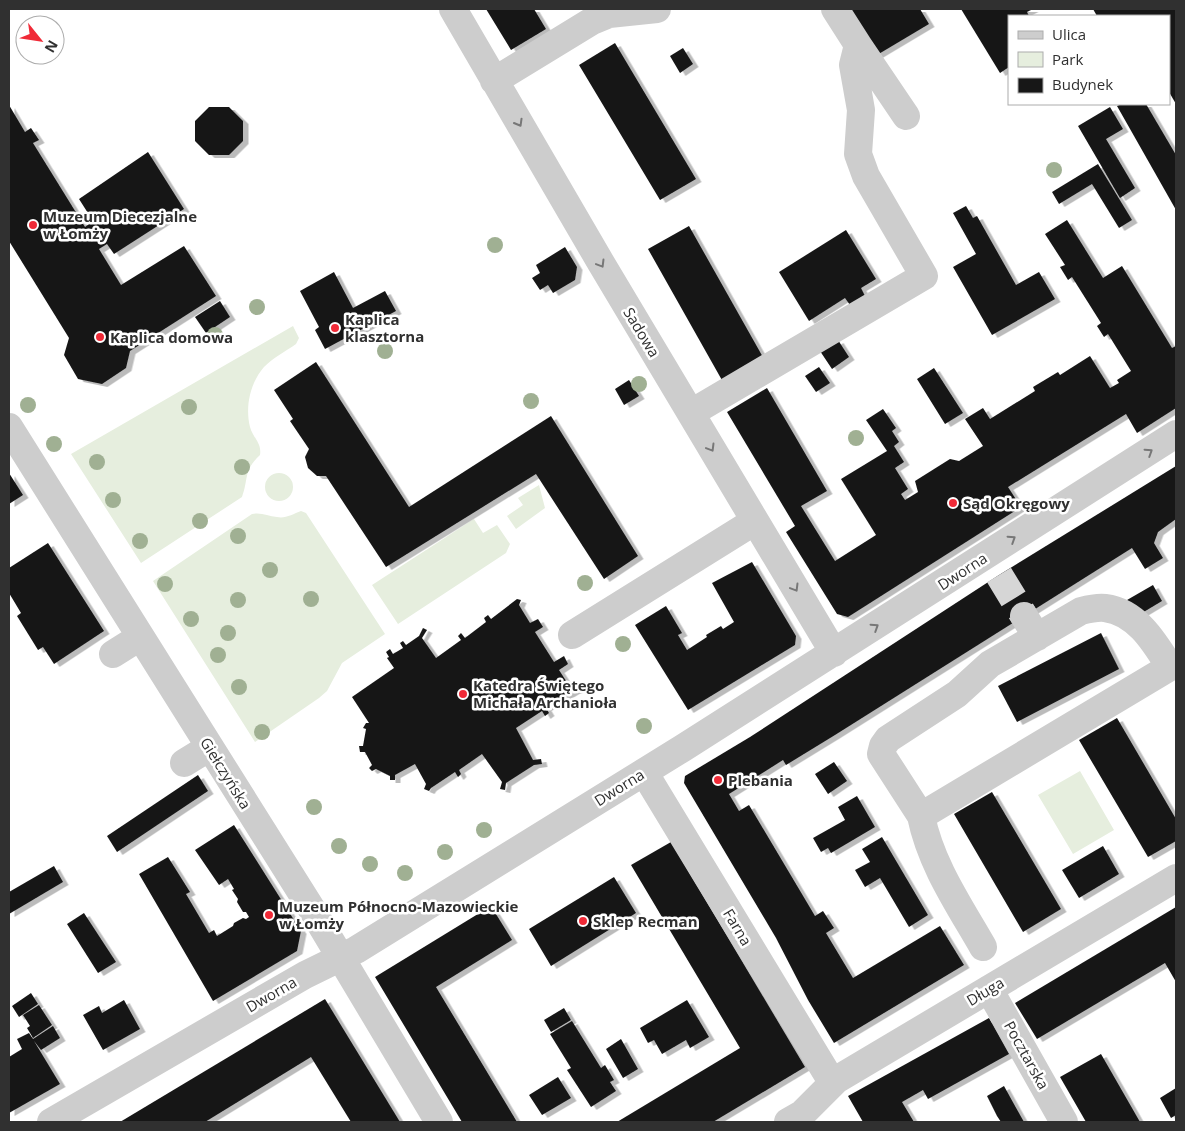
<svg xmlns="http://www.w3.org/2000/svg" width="1185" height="1131" viewBox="0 0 1185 1131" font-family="'Open Sans',sans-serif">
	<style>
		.green { fill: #e6eede }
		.building { fill: #171717; filter: url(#shadow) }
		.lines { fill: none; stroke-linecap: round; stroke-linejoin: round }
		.minor-tunnel { stroke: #d6d6d6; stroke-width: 28; stroke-dasharray: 28 14; stroke-linecap: butt }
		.minor { stroke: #cdcdcd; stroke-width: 28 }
		.tree { fill: #a0b093 }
		.oneway { stroke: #777 }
		.poi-dot { fill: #f02a37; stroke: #fff; stroke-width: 2 }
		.labels { text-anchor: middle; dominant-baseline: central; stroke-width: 5; stroke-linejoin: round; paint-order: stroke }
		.poi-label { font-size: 15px; font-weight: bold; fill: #303030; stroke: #fff; text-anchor: start }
		.street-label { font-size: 15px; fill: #303030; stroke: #fff }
	</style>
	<defs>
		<filter id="shadow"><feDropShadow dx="5.5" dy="3" stdDeviation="0" flood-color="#0004"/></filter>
	</defs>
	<rect width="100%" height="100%" fill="#fff"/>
	<path class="green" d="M 293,326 L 299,338 L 296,344 C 286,351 273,358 264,367 C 250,383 245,407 250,427 C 253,438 262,443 260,455 C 243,471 249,478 242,497 L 141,563 L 71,454 Z
		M265 487a14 14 0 1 1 28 0a14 14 0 1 1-28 0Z
		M 539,485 L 545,508 L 516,529 L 507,516 L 523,505 L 518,498 Z
		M 301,511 L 306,513 L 385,634 L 342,663 L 327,691 L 319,698 L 255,742 L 153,581 L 252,514 C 261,512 268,516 277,517 C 285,519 293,514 301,511 Z
		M 474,519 L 483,533 L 497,525 L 510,544 L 506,553 L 398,624 L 372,585 Z
		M 1080,771 L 1114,830 L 1073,854 L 1038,795 Z"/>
	<path class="building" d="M 486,9 L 534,9 L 546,29 L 511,50 Z
		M 849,9 L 920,9 L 929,24 L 877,55 Z
		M 961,9 L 1033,9 L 1027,12 L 1029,16 L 1009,16 L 1009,67 L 1000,73 Z
		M 1093,9 L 1176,9 L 1176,104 L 1169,92 L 1169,16 L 1097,16 Z
		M 615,43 L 696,179 L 660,200 L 579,65 Z
		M 683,48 L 693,64 L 680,73 L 670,56 Z
		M 1122,104 L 1146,104 L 1176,155 L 1176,210 L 1117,106 Z
		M 9,105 L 25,132 L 31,128 L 39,140 L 33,143 L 85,227 L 93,221 L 79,199 L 148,152 L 184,209 L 114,254 L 107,244 L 99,249 L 121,285 L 184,246 L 216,296 L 130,351 L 126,368 L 102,384 L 78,379 L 64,355 L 69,338 L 9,241 Z
		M 209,107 L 229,107 L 243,121 L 243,141 L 229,155 L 209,155 L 195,141 L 195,121 Z
		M 1110,107 L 1123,129 L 1106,139 L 1135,188 L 1120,198 L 1078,126 Z
		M 1098,164 L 1132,220 L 1119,228 L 1092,184 L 1059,204 L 1052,192 Z
		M 966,206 L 973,218 L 977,216 L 1016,285 L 1039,272 L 1055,299 L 992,335 L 953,267 L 976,254 L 953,213 Z
		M 1067,220 L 1103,278 L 1122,266 L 1172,348 L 1176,346 L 1176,408 L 1137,433 L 1126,414 L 1008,487 L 1021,507 L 848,617 L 837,614 L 786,532 L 795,526 L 727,412 L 767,388 L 827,491 L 801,506 L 835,561 L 876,535 L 841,479 L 887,451 L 866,420 L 883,409 L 896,428 L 892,431 L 899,442 L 894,446 L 904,462 L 895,468 L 908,489 L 901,494 L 905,500 L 918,492 L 915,481 L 950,459 L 959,461 L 983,446 L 965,419 L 983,408 L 990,419 L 1035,391 L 1033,387 L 1058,372 L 1060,375 L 1090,356 L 1110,388 L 1119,383 L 1117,380 L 1131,371 L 1108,334 L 1104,337 L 1097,326 L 1101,323 L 1072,277 L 1068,280 L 1060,267 L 1065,265 L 1045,234 Z
		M 689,226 L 764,359 L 723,382 L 648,249 Z
		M 846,230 L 876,279 L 861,288 L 865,296 L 850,305 L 845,298 L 809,321 L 779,272 Z
		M 565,247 L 577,267 L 575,280 L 553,293 L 548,285 L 540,290 L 532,278 L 540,273 L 536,265 Z
		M 334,272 L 353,308 L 385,291 L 396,311 L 325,349 L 315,330 L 319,327 L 300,291 Z
		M 220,301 L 230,317 L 206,333 L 195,317 Z
		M 838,340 L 849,357 L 832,369 L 820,351 Z
		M 316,362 L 409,507 L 551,416 L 638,556 L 604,579 L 536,474 L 386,567 L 326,476 L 317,476 L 308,468 L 305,457 L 309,449 L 290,421 L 293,419 L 274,390 Z
		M 819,367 L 830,383 L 816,392 L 805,376 Z
		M 934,368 L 963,413 L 945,424 L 917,379 Z
		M 629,380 L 639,396 L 624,405 L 615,389 Z
		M 1176,466 L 1176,519 L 1158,532 L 1154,543 L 1163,558 L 1145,569 L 1132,548 L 835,735 L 786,765 L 783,760 L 729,794 L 739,811 L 749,805 L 815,916 L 823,911 L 834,928 L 826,933 L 853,978 L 940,926 L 964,965 L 834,1043 L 808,1000 L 776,938 L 684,783 L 685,776 L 750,737 L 999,575 Z
		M 9,473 L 23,495 L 9,504 Z
		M 48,543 L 104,631 L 54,664 L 43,647 L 38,650 L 17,616 L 21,613 L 9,593 L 9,568 Z
		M 752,562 L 796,636 L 795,645 L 688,710 L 635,625 L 666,606 L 682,633 L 678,635 L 687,650 L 707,637 L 706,635 L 721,626 L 723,629 L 734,622 L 712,583 Z
		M 1153,585 L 1162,601 L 1137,616 L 1127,600 Z
		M 517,599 L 521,600 L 519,605 L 530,623 L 538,619 L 543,627 L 535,632 L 554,662 L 564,656 L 568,664 L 559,670 L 570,687 L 577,686 L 578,690 L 574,691 L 546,708 L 549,713 L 545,716 L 542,711 L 516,728 L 533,760 L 541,759 L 542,764 L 534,765 L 506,783 L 505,790 L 500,789 L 502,782 L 482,754 L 459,770 L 461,774 L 458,777 L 455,772 L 431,788 L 429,791 L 424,789 L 426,784 L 415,764 L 395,775 L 395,780 L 390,780 L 390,776 L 376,769 L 372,771 L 369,768 L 372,765 L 365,752 L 360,752 L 359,746 L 363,746 L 366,729 L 363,728 L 366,723 L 369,723 L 352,697 L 394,668 L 387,658 L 389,657 L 386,652 L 390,649 L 393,654 L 403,648 L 400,643 L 403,641 L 406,645 L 419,636 L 423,628 L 427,630 L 422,638 L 436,658 L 461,640 L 458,636 L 461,633 L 465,638 L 486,622 L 484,618 L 488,615 L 491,619 Z
		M 1101,633 L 1119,669 L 1017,722 L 998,686 Z
		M 1117,718 L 1176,819 L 1176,841 L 1148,857 L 1079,740 Z
		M 834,762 L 847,781 L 828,794 L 815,774 Z
		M 198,775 L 208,791 L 117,852 L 107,836 Z
		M 992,792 L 1061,909 L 1023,932 L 954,814 Z
		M 857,796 L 875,827 L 831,853 L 828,848 L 821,852 L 813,838 L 845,820 L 838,807 Z
		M 234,825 L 301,931 L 297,951 L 213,1001 L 139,874 L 168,857 L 190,892 L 186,894 L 209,933 L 214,930 L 217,936 L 233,926 L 234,923 L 243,918 L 246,919 L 249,917 L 246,912 L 243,912 L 237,902 L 238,899 L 232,890 L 234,889 L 228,879 L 219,885 L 195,850 Z
		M 882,837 L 928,915 L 909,927 L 880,878 L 865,887 L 855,870 L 870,862 L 862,849 Z
		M 671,842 L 805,1067 L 713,1122 L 617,1122 L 740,1048 L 631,865 Z
		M 1103,846 L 1119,874 L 1079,898 L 1062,870 Z
		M 54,866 L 63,882 L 9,914 L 9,892 Z
		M 614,877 L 636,913 L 551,966 L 529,929 Z
		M 491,906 L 512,940 L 436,987 L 517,1122 L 462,1122 L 375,977 Z
		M 1176,907 L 1176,982 L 1165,963 L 1037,1039 L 1015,1003 Z
		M 84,913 L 116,962 L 98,973 L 67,924 Z
		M 31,993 L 38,1004 L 19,1017 L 12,1006 Z
		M 325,999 L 400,1122 L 351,1122 L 311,1057 L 205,1122 L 120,1122 Z
		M 124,1000 L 140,1029 L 103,1050 L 83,1015 L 99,1006 L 102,1013 Z
		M 687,1000 L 709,1037 L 690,1048 L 686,1040 L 662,1054 L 654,1040 L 648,1043 L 640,1028 Z
		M 39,1005 L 52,1025 L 33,1038 L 27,1028 L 30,1026 L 23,1015 Z
		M 564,1008 L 571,1020 L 551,1032 L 544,1020 Z
		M 989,1018 L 1009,1054 L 928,1099 L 923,1090 L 902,1102 L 914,1122 L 863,1122 L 848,1096 Z
		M 572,1021 L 601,1068 L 605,1065 L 614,1080 L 610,1082 L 616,1091 L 591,1107 L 567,1070 L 571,1068 L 550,1034 Z
		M 53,1026 L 60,1038 L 41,1050 L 34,1041 L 60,1084 L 9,1113 L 9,1057 L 22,1049 L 17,1039 L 29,1033 L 33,1039 Z
		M 621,1039 L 638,1069 L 623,1078 L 606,1049 Z
		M 1101,1054 L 1140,1122 L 1086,1122 L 1060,1077 Z
		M 558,1077 L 571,1098 L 542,1115 L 529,1095 Z
		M 1004,1086 L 1015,1106 L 1024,1122 L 1001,1122 L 997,1116 L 987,1096 Z
		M 1176,1088 L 1176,1115 L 1171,1118 L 1160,1098 Z"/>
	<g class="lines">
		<path class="minor-tunnel" d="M 999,575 L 1024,616"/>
		<path class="minor" d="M 453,9 L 601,263 L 834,653
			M 858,45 L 906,116
			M 494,81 L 592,21 L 609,14 L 657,9
			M 691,413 L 924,276 L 866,176 L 858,154 L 861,110 L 853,65 L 858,45 L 835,9
			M 9,427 L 311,908 L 439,1122
			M 1024,616 L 1037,637
			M 572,635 L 755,521
			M 113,654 L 140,637
			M 1170,667 L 921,816 L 881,754 L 883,746 L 888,739 L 957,694 L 990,664 L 1081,611 C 1089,609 1097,607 1105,608 C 1137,612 1155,643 1170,667 L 1176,663
			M 184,763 L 210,747
			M 644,772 L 832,1082
			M 921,816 C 931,865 959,905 983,947
			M 989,989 L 1064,1122
			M 51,1122 L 305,975 L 356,950 L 683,748 L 1176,434
			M 788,1122 L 802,1114 L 836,1080 L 1176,878"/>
	</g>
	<g class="tree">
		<circle cx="1054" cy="170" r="8"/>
		<circle cx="495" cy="245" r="8"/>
		<circle cx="257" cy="307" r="8"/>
		<circle cx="215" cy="335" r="8"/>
		<circle cx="385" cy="351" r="8"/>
		<circle cx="639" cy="384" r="8"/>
		<circle cx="531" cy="401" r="8"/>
		<circle cx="28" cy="405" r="8"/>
		<circle cx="189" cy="407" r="8"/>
		<circle cx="856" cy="438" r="8"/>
		<circle cx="54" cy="444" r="8"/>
		<circle cx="97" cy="462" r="8"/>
		<circle cx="242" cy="467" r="8"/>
		<circle cx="113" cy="500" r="8"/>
		<circle cx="200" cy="521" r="8"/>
		<circle cx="238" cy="536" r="8"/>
		<circle cx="140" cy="541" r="8"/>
		<circle cx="270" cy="570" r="8"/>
		<circle cx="585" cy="583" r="8"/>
		<circle cx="165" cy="584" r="8"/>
		<circle cx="311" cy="599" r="8"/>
		<circle cx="238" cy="600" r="8"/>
		<circle cx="191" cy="619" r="8"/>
		<circle cx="228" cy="633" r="8"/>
		<circle cx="623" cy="644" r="8"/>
		<circle cx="218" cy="655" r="8"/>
		<circle cx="239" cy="687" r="8"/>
		<circle cx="644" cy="726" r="8"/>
		<circle cx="262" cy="732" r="8"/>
		<circle cx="314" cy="807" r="8"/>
		<circle cx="484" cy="830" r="8"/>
		<circle cx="339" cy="846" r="8"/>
		<circle cx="445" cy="852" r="8"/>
		<circle cx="370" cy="864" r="8"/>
		<circle cx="405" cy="873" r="8"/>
	</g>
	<defs><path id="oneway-chevron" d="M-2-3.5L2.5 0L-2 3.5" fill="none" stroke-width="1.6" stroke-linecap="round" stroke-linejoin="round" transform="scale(1.25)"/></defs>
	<g class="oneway">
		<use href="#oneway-chevron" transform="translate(519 123) rotate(60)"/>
		<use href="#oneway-chevron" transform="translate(601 264) rotate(59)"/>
		<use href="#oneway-chevron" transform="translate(711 448) rotate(59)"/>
		<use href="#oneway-chevron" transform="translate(1149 452) rotate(-33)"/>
		<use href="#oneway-chevron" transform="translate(1012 539) rotate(-33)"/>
		<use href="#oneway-chevron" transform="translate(795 588) rotate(59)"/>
		<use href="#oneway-chevron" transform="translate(875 627) rotate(-33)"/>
	</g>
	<g class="poi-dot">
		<circle cx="33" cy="225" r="5"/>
		<circle cx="335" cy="328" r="5"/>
		<circle cx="100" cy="337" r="5"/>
		<circle cx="953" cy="503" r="5"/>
		<circle cx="463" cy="694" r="5"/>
		<circle cx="718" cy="780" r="5"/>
		<circle cx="269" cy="915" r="5"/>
		<circle cx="583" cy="921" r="5"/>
	</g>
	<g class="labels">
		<g class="poi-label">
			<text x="43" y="216">Muzeum Diecezjalne<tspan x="43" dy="17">w Łomży</tspan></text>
			<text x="345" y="319">Kaplica<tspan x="345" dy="17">klasztorna</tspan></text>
			<text x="110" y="337">Kaplica domowa</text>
			<text x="963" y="503">Sąd Okręgowy</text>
			<text x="473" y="685">Katedra Świętego<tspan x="473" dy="17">Michała Archanioła</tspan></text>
			<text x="728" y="780">Plebania</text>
			<text x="279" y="906">Muzeum Północno-Mazowieckie<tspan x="279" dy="17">w Łomży</tspan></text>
			<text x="593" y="921">Sklep Recman</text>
		</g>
		<g class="street-label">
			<text transform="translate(642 332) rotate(59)">Sadowa</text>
			<text transform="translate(962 571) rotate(-33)">Dworna</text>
			<text transform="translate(226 773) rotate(58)">Giełczyńska</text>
			<text transform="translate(619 787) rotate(-32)">Dworna</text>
			<text transform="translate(738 927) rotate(59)">Farna</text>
			<text transform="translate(985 991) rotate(-31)">Długa</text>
			<text transform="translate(271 994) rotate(-30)">Dworna</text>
			<text transform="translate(1027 1055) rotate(61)">Pocztarska</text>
		</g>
	</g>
	<rect width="1185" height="1131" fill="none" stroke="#303030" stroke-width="20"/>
	<rect x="1008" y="15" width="162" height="90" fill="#ffffff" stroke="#acacac"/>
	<rect x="1018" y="31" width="25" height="8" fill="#cdcdcd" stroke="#acacac"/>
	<text x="1052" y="40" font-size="15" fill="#303030">Ulica</text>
	<rect x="1018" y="52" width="25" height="15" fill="#e6eede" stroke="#acacac"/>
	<text x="1052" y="65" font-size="15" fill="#303030">Park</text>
	<rect x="1018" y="78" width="25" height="15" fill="#171717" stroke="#acacac"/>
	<text x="1052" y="90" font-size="15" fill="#303030">Budynek</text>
	<g transform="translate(40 40) rotate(120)"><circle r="24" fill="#ffffff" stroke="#acacac"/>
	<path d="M0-4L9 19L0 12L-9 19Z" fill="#f02a37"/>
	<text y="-8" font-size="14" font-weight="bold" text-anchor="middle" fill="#303030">N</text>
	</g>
</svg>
